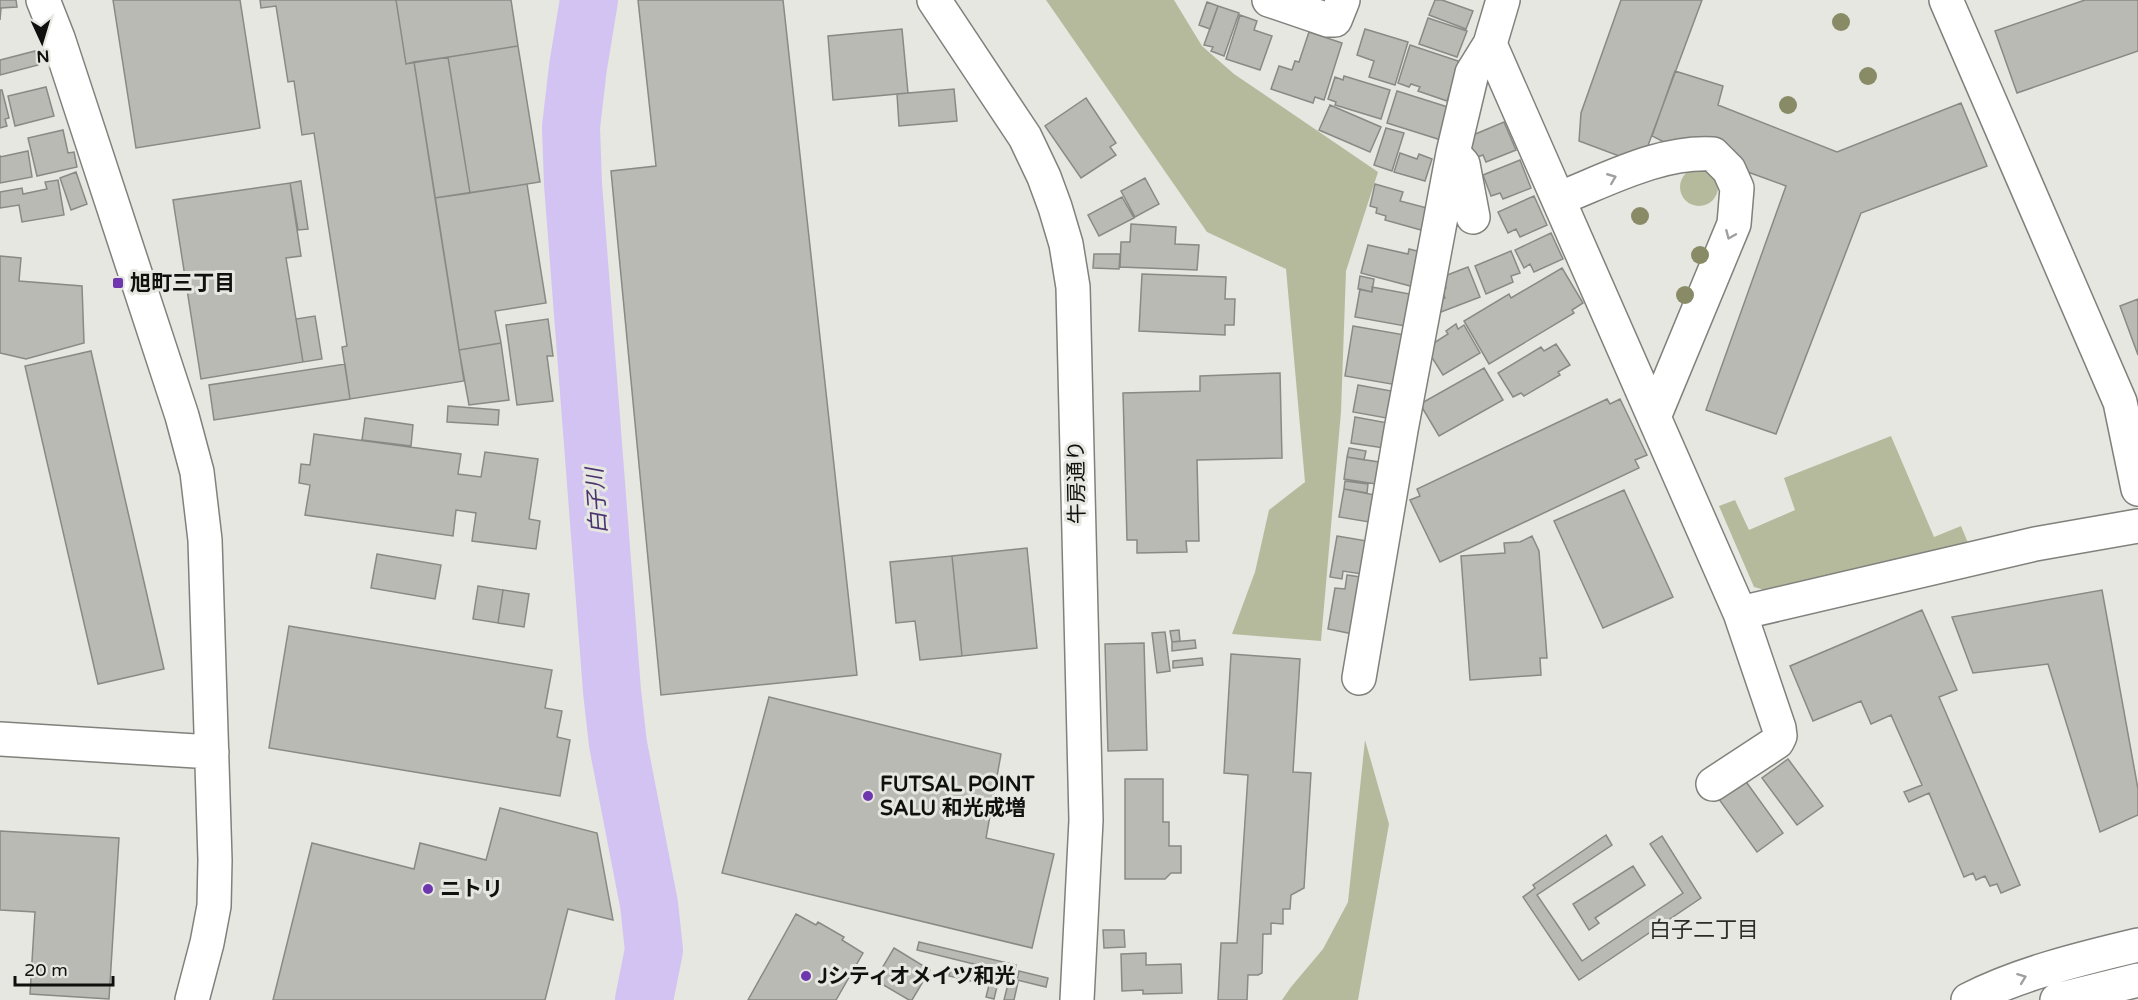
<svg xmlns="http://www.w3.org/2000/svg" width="2138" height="1000" viewBox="0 0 2138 1000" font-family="'Varela Round','Noto Sans JP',sans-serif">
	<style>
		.green { fill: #b6ba9c }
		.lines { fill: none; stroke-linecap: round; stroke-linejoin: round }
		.river { stroke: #d3c3f2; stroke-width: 58 }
		.building { fill: #b9bab4; stroke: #898a85; stroke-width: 1.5 }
		.minor-casing { stroke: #80817c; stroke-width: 36 }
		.highway-casing { stroke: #80817c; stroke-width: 36 }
		.minor { stroke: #fff; stroke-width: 33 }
		.highway { stroke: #fff; stroke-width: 33 }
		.tree { fill: #888b66 }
		.oneway { stroke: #9f9f9f }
		.poi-dot { fill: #6e37ae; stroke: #e6e7e1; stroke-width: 2 }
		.labels { text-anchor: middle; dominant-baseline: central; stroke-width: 6; stroke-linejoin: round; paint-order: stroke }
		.poi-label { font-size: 21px; font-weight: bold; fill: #10100e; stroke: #e6e7e1; text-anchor: start }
		.street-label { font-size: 21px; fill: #10100e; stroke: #e6e7e1 }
		.water-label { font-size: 22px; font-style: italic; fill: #4b346d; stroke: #e6e7e1 }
		.neighbourhood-label { font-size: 22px; fill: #2c2c28; stroke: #e6e7e1 }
	</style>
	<rect width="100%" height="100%" fill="#e6e7e1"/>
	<path class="green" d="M 1046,0 L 1174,0 L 1202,46 L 1234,74 L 1378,172 L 1346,271 L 1341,412 L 1321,641 L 1232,634 L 1255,572 L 1269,510 L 1305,482 L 1286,269 L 1207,232 Z
		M1680 187a19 19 0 1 1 38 0a19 19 0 1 1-38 0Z
		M 1891,436 L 1934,537 L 1961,526 L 1971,550 L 1775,593 L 1754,587 L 1719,506 L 1735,500 L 1749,530 L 1795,510 L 1784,478 Z
		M 1365,740 L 1389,824 L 1358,1000 L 1282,1000 L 1291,987 L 1323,949 L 1348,902 Z"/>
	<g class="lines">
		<path class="river" d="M 589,0 L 578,67 L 571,127 L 573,184 L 612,691 L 618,744 L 649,904 L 654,950 L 644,1000"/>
	</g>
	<path class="building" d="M 0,0 L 16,0 L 17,7 L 1,8 L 0,20 Z
		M 113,0 L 240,0 L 260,128 L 136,148 Z
		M 260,0 L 396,0 L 406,64 L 414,62 L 464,381 L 350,399 L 342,347 L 347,346 L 314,133 L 302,135 L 294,81 L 288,82 L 276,6 L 261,8 Z
		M 396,0 L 511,0 L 518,46 L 406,64 Z
		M 638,0 L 783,0 L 857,675 L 661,695 L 611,171 L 656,166 Z
		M 1435,0 L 1442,0 L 1473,11 L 1466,29 L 1429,15 Z
		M 1621,0 L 1702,0 L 1643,159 L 1635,162 L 1579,141 L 1581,113 Z
		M 2085,0 L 2138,0 L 2138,51 L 2017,93 L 1995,31 Z
		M 1207,2 L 1218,6 L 1210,29 L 1199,25 Z
		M 1218,6 L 1239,13 L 1224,56 L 1211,51 L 1213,47 L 1204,45 Z
		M 1240,15 L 1257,21 L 1254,30 L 1272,36 L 1260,70 L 1226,59 Z
		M 1428,18 L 1467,31 L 1457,57 L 1419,44 Z
		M 902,29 L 908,93 L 833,100 L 828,36 Z
		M 1365,29 L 1408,42 L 1395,85 L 1369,77 L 1374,61 L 1357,55 Z
		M 1309,32 L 1342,43 L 1324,100 L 1315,97 L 1313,103 L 1271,89 L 1279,66 L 1292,70 L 1295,61 L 1299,62 Z
		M 1410,45 L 1461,62 L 1447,101 L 1418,91 L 1420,87 L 1411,84 L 1409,87 L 1398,83 Z
		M 518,46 L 540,182 L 470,193 L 448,57 Z
		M 35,51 L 38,65 L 0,75 L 0,60 Z
		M 448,57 L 470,193 L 435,198 L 414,62 Z
		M 1675,71 L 1723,86 L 1718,105 L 1837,152 L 1961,103 L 1987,166 L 1861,213 L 1776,434 L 1706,410 L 1786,186 L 1748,172 L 1734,154 L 1721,144 L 1700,137 L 1664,142 L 1652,136 Z
		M 1344,76 L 1390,90 L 1381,119 L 1335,105 L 1336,102 L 1328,99 L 1335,77 L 1343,80 Z
		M 46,87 L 54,116 L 15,126 L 8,96 Z
		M 954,89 L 957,121 L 899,126 L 897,94 Z
		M 0,90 L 2,90 L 9,118 L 5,119 L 7,126 L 0,128 Z
		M 1397,91 L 1451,108 L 1441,140 L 1387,123 Z
		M 1086,98 L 1116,143 L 1110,147 L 1116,155 L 1081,178 L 1045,126 Z
		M 1330,105 L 1381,127 L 1370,152 L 1319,130 Z
		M 1504,122 L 1516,150 L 1486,162 L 1483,155 L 1475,158 L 1466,138 Z
		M 1386,128 L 1404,133 L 1392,171 L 1374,165 Z
		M 63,130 L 68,153 L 74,152 L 77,167 L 37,176 L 28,138 Z
		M 28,151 L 32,177 L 0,183 L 0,155 L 0,157 Z
		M 1400,153 L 1417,159 L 1419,154 L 1432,159 L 1425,181 L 1394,172 Z
		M 1520,160 L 1531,188 L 1503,199 L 1500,193 L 1491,196 L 1483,175 Z
		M 76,172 L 87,204 L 71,210 L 60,178 Z
		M 1145,178 L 1159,204 L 1135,217 L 1121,191 Z
		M 58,180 L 64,215 L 22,222 L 19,205 L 0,208 L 0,192 L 22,188 L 23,194 L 47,189 L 45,182 Z
		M 301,181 L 308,229 L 298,230 L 290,183 Z
		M 290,183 L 301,256 L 286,258 L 303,362 L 201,379 L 173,200 Z
		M 527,184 L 546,303 L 495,311 L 501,343 L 459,350 L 435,198 Z
		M 1375,184 L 1403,192 L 1400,201 L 1427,208 L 1421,230 L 1385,220 L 1386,216 L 1376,213 L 1377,208 L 1370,206 Z
		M 1534,196 L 1547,225 L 1520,237 L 1516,229 L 1508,233 L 1498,212 Z
		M 1122,197 L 1134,218 L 1099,236 L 1088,215 Z
		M 1131,224 L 1176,227 L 1175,244 L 1199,245 L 1197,270 L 1120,267 L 1121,242 L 1130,242 Z
		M 1551,233 L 1563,259 L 1534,272 L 1530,264 L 1524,268 L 1515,250 Z
		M 1368,245 L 1408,254 L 1409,249 L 1421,252 L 1414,287 L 1361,273 Z
		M 1511,251 L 1520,273 L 1511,276 L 1513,282 L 1486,294 L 1475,266 Z
		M 1094,254 L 1120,254 L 1119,269 L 1093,268 Z
		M 0,256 L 21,258 L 19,281 L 82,286 L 84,343 L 26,359 L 0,353 Z
		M 1468,267 L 1480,297 L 1441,312 L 1437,300 L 1445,298 L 1442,290 L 1446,288 L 1442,277 Z
		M 1562,268 L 1583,303 L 1572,310 L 1574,313 L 1489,364 L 1464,321 L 1509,294 L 1511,298 Z
		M 1142,274 L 1226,277 L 1225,299 L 1235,299 L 1234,325 L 1225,325 L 1225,335 L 1139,331 Z
		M 1360,276 L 1374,279 L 1372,292 L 1358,289 Z
		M 1372,287 L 1415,295 L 1405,326 L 1355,317 L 1360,289 L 1372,292 Z
		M 2138,299 L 2138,355 L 2120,306 Z
		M 315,316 L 322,359 L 303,362 L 296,319 Z
		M 548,319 L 553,356 L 547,356 L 553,401 L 517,405 L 506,325 Z
		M 1456,324 L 1458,329 L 1464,325 L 1480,353 L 1443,375 L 1426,348 L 1448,334 L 1446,331 Z
		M 1353,326 L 1405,335 L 1397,385 L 1345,376 Z
		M 501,343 L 509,400 L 469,405 L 459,350 Z
		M 1556,344 L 1570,365 L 1558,372 L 1560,375 L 1524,396 L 1521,393 L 1513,397 L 1498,373 L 1541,347 L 1544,351 Z
		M 91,351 L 164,669 L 98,684 L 25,366 Z
		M 345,364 L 350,399 L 214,420 L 209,385 Z
		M 1484,368 L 1503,400 L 1439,436 L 1420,404 Z
		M 1280,373 L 1282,458 L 1197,460 L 1199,541 L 1186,541 L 1187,552 L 1137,553 L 1137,540 L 1127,540 L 1123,393 L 1200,391 L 1200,376 Z
		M 1358,385 L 1397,392 L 1392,419 L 1353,412 Z
		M 1607,399 L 1610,404 L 1620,399 L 1647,455 L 1635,460 L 1639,468 L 1440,562 L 1410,500 L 1420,496 L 1417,489 Z
		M 448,406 L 499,410 L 498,425 L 447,422 Z
		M 1355,417 L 1388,423 L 1384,448 L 1351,443 Z
		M 365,418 L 413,425 L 411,446 L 362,440 Z
		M 314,434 L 461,454 L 458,474 L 481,477 L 485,452 L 538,459 L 529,519 L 540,521 L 536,549 L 472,541 L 476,513 L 456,510 L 453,536 L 305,515 L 310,485 L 299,483 L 301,464 L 310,465 Z
		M 1349,448 L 1366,451 L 1364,460 L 1347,457 Z
		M 1347,457 L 1385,463 L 1382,485 L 1344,479 Z
		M 1345,481 L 1368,484 L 1367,493 L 1344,489 Z
		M 1344,489 L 1380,496 L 1375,523 L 1339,517 Z
		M 1624,490 L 1673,597 L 1603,628 L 1554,521 Z
		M 1337,536 L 1373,542 L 1368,575 L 1343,571 L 1342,579 L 1330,577 Z
		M 1532,536 L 1539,551 L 1547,658 L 1540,658 L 1541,675 L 1470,680 L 1461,556 L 1505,553 L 1504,543 L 1520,542 Z
		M 1027,548 L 1037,648 L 962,656 L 952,556 Z
		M 377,554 L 441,565 L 435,599 L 371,588 Z
		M 952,556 L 962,656 L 920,660 L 915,621 L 896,623 L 890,562 Z
		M 1347,575 L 1367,578 L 1358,635 L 1328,629 L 1335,588 L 1345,589 Z
		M 478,586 L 503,590 L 498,623 L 473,619 Z
		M 503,590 L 529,594 L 524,627 L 498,623 Z
		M 2102,590 L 2138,789 L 2138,815 L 2100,832 L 2048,664 L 1973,673 L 1952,617 Z
		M 1922,610 L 1957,690 L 1939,697 L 2020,885 L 2001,893 L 1997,884 L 1990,886 L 1985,876 L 1976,880 L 1973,873 L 1964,877 L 1929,793 L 1909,802 L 1904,792 L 1922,785 L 1891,715 L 1871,724 L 1861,701 L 1813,721 L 1790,666 Z
		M 289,626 L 552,670 L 545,708 L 562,711 L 557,737 L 570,740 L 560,796 L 269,748 Z
		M 1179,630 L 1180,641 L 1172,642 L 1170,631 Z
		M 1165,632 L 1170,671 L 1157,673 L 1152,633 Z
		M 1195,640 L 1196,648 L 1172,651 L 1172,642 Z
		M 1144,643 L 1147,750 L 1108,751 L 1105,644 Z
		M 1231,654 L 1300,659 L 1293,772 L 1311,773 L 1304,888 L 1291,895 L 1290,909 L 1283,909 L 1283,924 L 1271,923 L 1271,934 L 1263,934 L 1262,973 L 1258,975 L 1248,975 L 1247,1000 L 1218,1000 L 1221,943 L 1237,943 L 1248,775 L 1224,773 Z
		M 1202,658 L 1203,665 L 1173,668 L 1173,661 Z
		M 769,697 L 1001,754 L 986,838 L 1054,854 L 1032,948 L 722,873 Z
		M 1788,759 L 1823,806 L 1797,825 L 1762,778 Z
		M 1739,772 L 1783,833 L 1757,852 L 1713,791 Z
		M 1125,779 L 1163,779 L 1163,822 L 1169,822 L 1169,846 L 1181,846 L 1181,873 L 1171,873 L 1165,879 L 1125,879 Z
		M 500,808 L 597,833 L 613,920 L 568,909 L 545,1000 L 273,1000 L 312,843 L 414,869 L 420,843 L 486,860 Z
		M 0,831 L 119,838 L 109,999 L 30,994 L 35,912 L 0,910 Z
		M 1606,835 L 1612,845 L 1537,895 L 1582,961 L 1683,893 L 1650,844 L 1662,836 L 1701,898 L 1579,980 L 1523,897 L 1535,888 L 1533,885 Z
		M 1633,866 L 1645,885 L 1595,918 L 1599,923 L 1589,930 L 1573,904 Z
		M 796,914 L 816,925 L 818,922 L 844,937 L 842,940 L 863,953 L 836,1000 L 748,1000 Z
		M 1103,930 L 1124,930 L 1125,947 L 1104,948 Z
		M 919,942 L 1016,965 L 1014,974 L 917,950 Z
		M 894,948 L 930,970 L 912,1000 L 909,1000 L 875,980 Z
		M 1146,953 L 1146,965 L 1181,964 L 1182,993 L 1143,994 L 1143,990 L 1122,991 L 1121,954 Z
		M 951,967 L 991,977 L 989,985 L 949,976 Z
		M 1019,971 L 1048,978 L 1046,987 L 1017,980 Z
		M 991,977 L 999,978 L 994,999 L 986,997 Z
		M 1009,980 L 1018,982 L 1014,1000 L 1004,1000 Z"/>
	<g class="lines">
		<defs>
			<path id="minor" d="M 43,0 L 58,38 L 182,416 L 197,472 L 205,540 L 215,860 L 214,906 L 207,943 L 192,1000
				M 934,0 L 1025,137 L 1044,177 L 1055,207 L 1066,244 L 1073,287 L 1086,820 L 1077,1000
				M 1269,0 L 1328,20 L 1335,20 L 1343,0
				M 1946,0 L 2120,402 L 2138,489
				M 1490,44 L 1740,613 L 2035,544 L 2138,526
				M 1454,154 L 1463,164 L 1473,217
				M 1558,199 C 1607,180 1659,151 1713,154 L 1729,170 L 1737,188 L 1734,224 L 1654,417
				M 1359,678 L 1401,430 L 1453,153 L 1472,73 L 1490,44 L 1503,0
				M 0,739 L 212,752
				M 1713,784 L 1777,742 L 1780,736 L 1779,728 L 1740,613"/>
			<path id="highway" d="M 1968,1000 C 2018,974 2083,958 2138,945
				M 2057,1000 L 2138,980"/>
		</defs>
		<use href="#minor" class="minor-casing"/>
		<use href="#highway" class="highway-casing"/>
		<use href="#minor" class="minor"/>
		<use href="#highway" class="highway"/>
	</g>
	<g class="tree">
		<circle cx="1841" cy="22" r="9"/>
		<circle cx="1868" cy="76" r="9"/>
		<circle cx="1788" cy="105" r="9"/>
		<circle cx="1640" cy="216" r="9"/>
		<circle cx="1700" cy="255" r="9"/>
		<circle cx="1685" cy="295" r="9"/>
	</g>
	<defs><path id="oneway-chevron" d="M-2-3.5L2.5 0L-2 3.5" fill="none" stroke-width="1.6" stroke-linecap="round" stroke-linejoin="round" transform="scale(1.5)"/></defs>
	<g class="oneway">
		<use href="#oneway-chevron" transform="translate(1612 178) rotate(-22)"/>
		<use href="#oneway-chevron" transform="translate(1730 235) rotate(113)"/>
		<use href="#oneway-chevron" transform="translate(2022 978) rotate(-21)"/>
	</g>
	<g class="poi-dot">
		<rect x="112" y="277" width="12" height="12" rx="3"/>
		<circle cx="868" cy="796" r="6"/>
		<circle cx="428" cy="889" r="6"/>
		<circle cx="806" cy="976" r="6"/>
	</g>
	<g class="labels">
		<g class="poi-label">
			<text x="130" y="283">旭町三丁目</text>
			<text x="880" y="784">FUTSAL POINT<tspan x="880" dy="24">SALU 和光成増</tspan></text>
			<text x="440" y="889">ニトリ</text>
			<text x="818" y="976">Jシティオメイツ和光</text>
		</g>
		<g class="street-label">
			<text transform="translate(1077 482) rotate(-91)">牛房通り</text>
		</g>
		<g class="water-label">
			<text transform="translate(597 501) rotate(-94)">白子川</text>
		</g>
		<g class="neighbourhood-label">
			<text x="1704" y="930">白子二丁目</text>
		</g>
	</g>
	<g transform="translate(42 42) rotate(176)" stroke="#e6e7e1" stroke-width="4.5" paint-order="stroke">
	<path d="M0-4.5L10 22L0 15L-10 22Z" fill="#10100e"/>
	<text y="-9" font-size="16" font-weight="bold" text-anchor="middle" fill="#10100e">N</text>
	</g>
	<path d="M15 976v9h98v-9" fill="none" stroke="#10100e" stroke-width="3"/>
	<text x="24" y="976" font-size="18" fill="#10100e" stroke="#e6e7e1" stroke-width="4.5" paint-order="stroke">20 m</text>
</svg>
